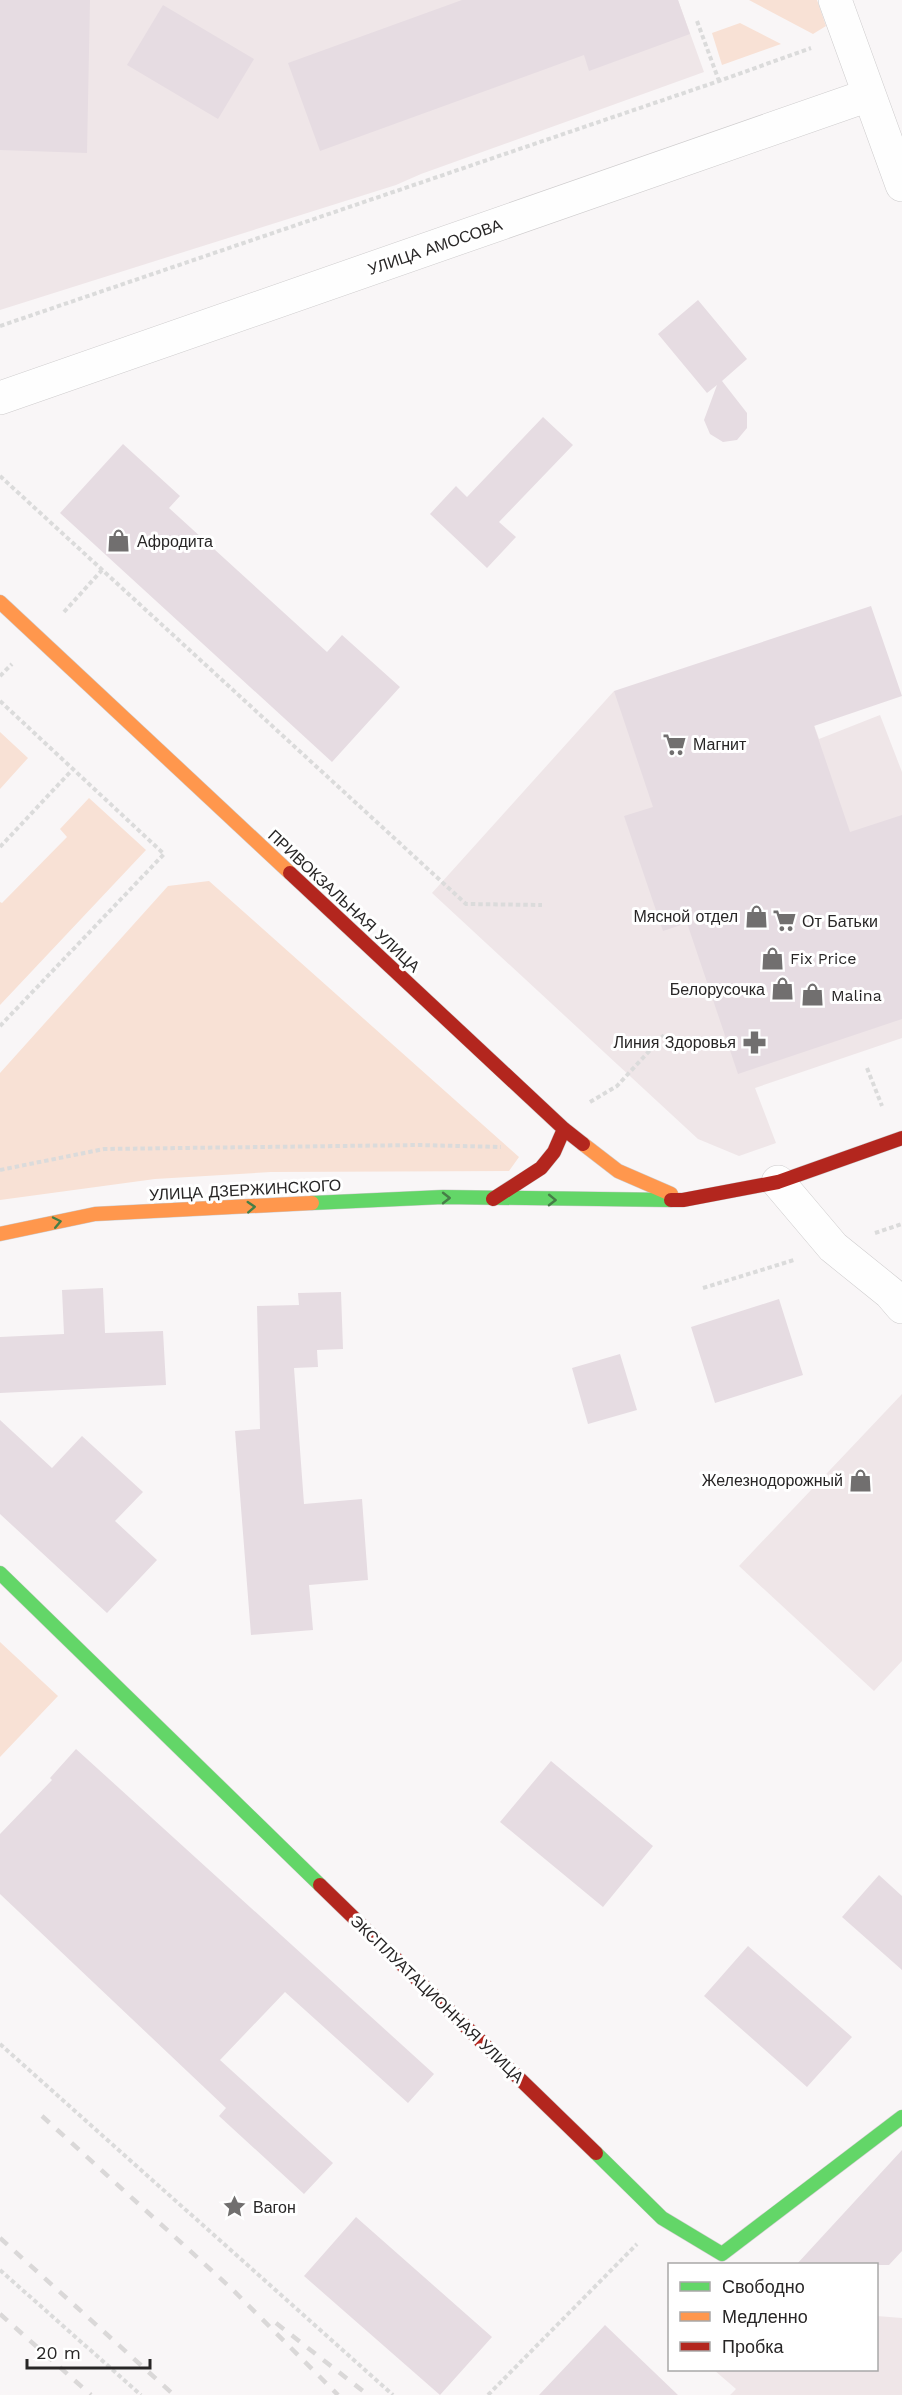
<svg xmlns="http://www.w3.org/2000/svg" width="902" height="2395" viewBox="0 0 902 2395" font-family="'Work Sans',sans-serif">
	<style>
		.built { fill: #efe6e8 }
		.green { fill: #f8e1d5 }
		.building { fill: #e6dce2 }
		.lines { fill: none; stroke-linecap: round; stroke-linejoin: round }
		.street-casing { stroke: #cecccd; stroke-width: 34 }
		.fast-casing { stroke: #cecccd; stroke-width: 15 }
		.slow-casing { stroke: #cecccd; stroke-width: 15 }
		.jam-casing { stroke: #cecccd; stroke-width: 15 }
		.path { stroke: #dbdbdb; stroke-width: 4; stroke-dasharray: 4.5 3; stroke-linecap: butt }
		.street { stroke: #fefefe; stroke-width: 33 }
		.fast { stroke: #63d668; stroke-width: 14 }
		.slow { stroke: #ff974d; stroke-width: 14 }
		.jam { stroke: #b3261e; stroke-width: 14 }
		.rail { stroke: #dad8d8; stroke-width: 4.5; stroke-dasharray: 10 10; stroke-linecap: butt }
		.oneway { stroke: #467e47 }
		.labels { text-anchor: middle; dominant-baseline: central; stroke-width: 6; stroke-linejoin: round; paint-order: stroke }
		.street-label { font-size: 16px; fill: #282626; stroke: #fff }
		.poi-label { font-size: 16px; fill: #282626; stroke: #fff; text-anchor: start }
	</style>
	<rect width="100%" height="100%" fill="#f9f6f7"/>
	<path class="built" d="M 0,0 L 678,0 L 704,72 L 421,174 L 396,185 L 0,310 Z
		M 614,691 L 814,725 L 819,739 L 880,715 L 902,772 L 902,1038 L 755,1088 L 776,1143 L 739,1156 L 698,1139 L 432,893 Z
		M 902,1394 L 902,1661 L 874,1691 L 739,1566 Z
		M 877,2316 L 902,2318 L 902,2395 L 730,2395 L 736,2389 L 714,2370 L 876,2370 Z"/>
	<path class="green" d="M 749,0 L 817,0 L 826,26 L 813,34 Z
		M 740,23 L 781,44 L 722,65 L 712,33 Z
		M 0,732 L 28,758 L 0,789 Z
		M 89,798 L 146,850 L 0,1005 L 0,902 L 2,903 L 67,837 L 60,829 Z
		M 209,881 L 519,1157 L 509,1171 L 271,1172 L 155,1179 L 0,1200 L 0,1073 L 168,886 Z
		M 0,1642 L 58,1696 L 0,1757 Z"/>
	<path class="building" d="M 0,0 L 90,0 L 87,153 L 0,150 Z
		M 462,0 L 678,0 L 690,34 L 589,71 L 584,55 L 320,151 L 288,63 Z
		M 163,5 L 254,59 L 218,119 L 127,65 Z
		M 698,300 L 747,359 L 722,381 L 747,413 L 747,428 L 737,440 L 723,442 L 710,434 L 704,420 L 717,385 L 707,393 L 658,334 Z
		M 543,417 L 573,445 L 499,522 L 516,537 L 487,568 L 430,514 L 456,486 L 467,497 Z
		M 123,444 L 180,496 L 169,508 L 327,652 L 342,635 L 400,687 L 332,762 L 60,513 Z
		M 871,606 L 902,696 L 814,726 L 850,832 L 902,815 L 902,1019 L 738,1074 L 687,923 L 663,931 L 624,816 L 653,807 L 614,691 Z
		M 103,1288 L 105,1333 L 163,1331 L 166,1385 L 0,1393 L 0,1337 L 64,1334 L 62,1290 Z
		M 341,1292 L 343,1349 L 317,1350 L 318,1367 L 294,1368 L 304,1504 L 362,1499 L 368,1580 L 309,1585 L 313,1630 L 251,1635 L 235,1431 L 260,1429 L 257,1306 L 299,1305 L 298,1293 Z
		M 779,1299 L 803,1375 L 715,1403 L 691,1327 Z
		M 620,1354 L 637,1410 L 588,1424 L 572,1368 Z
		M 0,1420 L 52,1468 L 82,1436 L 143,1492 L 115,1521 L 157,1560 L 107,1613 L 0,1514 Z
		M 76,1749 L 434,2074 L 408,2103 L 285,1992 L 220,2060 L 333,2163 L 304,2194 L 219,2116 L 226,2108 L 0,1894 L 0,1834 L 52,1780 L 50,1778 Z
		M 551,1761 L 653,1846 L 603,1907 L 500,1822 Z
		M 879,1875 L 902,1896 L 902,1970 L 842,1917 Z
		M 748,1946 L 852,2037 L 807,2087 L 704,1996 Z
		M 902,2150 L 902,2251 L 889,2265 L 796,2265 Z
		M 356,2217 L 492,2337 L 440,2395 L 304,2276 Z
		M 605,2325 L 678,2395 L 539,2395 Z"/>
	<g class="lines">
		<defs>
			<path id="street" d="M 835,0 L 902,185
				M 0,398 L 869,95
				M 778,1182 L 833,1247 L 890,1293 L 902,1307"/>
			<path id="fast" d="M 312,1203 L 443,1197 L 671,1200
				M 0,1573 L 320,1885
				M 596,2153 L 662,2218 L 722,2254 L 902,2117"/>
			<path id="slow" d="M 0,602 L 290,873
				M 583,1144 L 618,1171 L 671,1194
				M 0,1234 L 95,1214 L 312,1203"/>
			<path id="jam" d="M 290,873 L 564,1129 L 583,1144
				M 493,1199 L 541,1168 L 554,1152 L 564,1129
				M 671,1200 L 683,1200 L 778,1182 L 902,1138
				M 320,1885 L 596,2153"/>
		</defs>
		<use href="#street" class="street-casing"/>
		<use href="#fast" class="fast-casing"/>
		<use href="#slow" class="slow-casing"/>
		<use href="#jam" class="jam-casing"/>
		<path class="path" d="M 697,21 L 719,81
			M 0,326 L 719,81 L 811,48
			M 0,476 L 466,904 L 542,905
			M 64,612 L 102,570
			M 0,676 L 12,664
			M 0,701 L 164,854 L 0,1026
			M 0,847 L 73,769
			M 867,1068 L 882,1106
			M 590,1102 L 617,1086 L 664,1035
			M 0,1170 L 104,1149 L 418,1145 L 501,1147
			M 875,1233 L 902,1224
			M 703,1288 L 794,1260
			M 0,2044 L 393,2395
			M 0,2270 L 141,2395
			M 488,2395 L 637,2244"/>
		<use href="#street" class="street"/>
		<use href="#fast" class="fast"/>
		<use href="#slow" class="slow"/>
		<use href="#jam" class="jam"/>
		<path class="rail" d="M 42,2116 L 232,2289 L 338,2395
			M 0,2238 L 174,2395
			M 0,2314 L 91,2395
			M 276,2323 L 368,2395"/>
	</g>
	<defs><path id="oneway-chevron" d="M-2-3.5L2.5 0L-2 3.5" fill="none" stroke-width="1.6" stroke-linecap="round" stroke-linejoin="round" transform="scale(1.5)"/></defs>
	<g class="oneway">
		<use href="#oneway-chevron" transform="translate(446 1198)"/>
		<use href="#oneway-chevron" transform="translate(552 1200) rotate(1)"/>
		<use href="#oneway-chevron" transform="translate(251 1207) rotate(-3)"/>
		<use href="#oneway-chevron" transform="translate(57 1222) rotate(-12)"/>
	</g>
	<defs>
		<symbol id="shop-bare" viewBox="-9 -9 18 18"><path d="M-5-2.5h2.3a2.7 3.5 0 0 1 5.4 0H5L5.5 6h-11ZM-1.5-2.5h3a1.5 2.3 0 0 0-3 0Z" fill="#716f6f" stroke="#fff" stroke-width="2.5" paint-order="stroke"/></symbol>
		<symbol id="supermarket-bare" viewBox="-9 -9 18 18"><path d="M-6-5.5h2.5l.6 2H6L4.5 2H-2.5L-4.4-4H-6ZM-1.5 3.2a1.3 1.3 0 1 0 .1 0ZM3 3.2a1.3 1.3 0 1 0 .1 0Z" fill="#716f6f" stroke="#fff" stroke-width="2.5" paint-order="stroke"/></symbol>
		<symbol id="pharmacy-bare" viewBox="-9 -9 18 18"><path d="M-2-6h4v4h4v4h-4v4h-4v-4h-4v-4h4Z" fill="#716f6f" stroke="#fff" stroke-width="2.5" paint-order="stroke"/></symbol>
		<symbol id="sight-bare" viewBox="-9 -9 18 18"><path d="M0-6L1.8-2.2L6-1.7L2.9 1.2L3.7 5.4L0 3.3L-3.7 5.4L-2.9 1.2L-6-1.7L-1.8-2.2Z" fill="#716f6f" stroke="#fff" stroke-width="2.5" paint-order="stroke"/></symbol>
	</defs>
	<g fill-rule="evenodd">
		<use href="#shop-bare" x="102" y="524" width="33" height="33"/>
		<use href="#supermarket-bare" x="658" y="728" width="33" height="33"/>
		<use href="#shop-bare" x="740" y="900" width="33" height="33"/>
		<use href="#supermarket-bare" x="768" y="904" width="33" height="33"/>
		<use href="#shop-bare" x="756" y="942" width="33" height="33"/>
		<use href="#shop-bare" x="766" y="972" width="33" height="33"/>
		<use href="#shop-bare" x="796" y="978" width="33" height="33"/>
		<use href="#pharmacy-bare" x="738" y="1026" width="33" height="33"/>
		<use href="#shop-bare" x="844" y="1464" width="33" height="33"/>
		<use href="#sight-bare" x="218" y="2190" width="33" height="33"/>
	</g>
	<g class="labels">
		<g class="street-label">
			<text transform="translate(435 247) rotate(-19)">УЛИЦА АМОСОВА</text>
			<text transform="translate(344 901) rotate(43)">ПРИВОКЗАЛЬНАЯ УЛИЦА</text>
			<text transform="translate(245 1190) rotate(-3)">УЛИЦА ДЗЕРЖИНСКОГО</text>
			<text transform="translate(437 1999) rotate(44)">ЭКСПЛУАТАЦИОННАЯ УЛИЦА</text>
		</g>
		<g class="poi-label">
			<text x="137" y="541">Афродита</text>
			<text x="693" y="744">Магнит</text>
			<text x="738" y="916" text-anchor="end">Мясной отдел</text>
			<text x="802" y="921">От Батьки</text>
			<text x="790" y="958">Fix Price</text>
			<text x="765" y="989" text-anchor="end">Белорусочка</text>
			<text x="831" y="995">Malina</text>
			<text x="736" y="1042" text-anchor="end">Линия Здоровья</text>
			<text x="843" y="1480" text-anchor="end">Железнодорожный</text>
			<text x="253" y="2207">Вагон</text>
		</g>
	</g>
	<rect x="668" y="2263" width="210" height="108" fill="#ffffff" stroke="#a9a8a8" stroke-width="1.5"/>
	<rect x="680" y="2282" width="30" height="9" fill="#63d668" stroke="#a9a8a8" stroke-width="1.5"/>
	<text x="722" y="2293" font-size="18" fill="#282626">Свободно</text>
	<rect x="680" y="2312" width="30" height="9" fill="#ff974d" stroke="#a9a8a8" stroke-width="1.5"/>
	<text x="722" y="2323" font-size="18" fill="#282626">Медленно</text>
	<rect x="680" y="2342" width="30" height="9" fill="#b3261e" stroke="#a9a8a8" stroke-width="1.5"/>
	<text x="722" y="2353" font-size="18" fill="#282626">Пробка</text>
	<path d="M27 2359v9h123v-9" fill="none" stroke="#282626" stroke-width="3"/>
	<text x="36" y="2359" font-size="18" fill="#282626" stroke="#ffffff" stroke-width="4.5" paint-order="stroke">20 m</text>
</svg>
